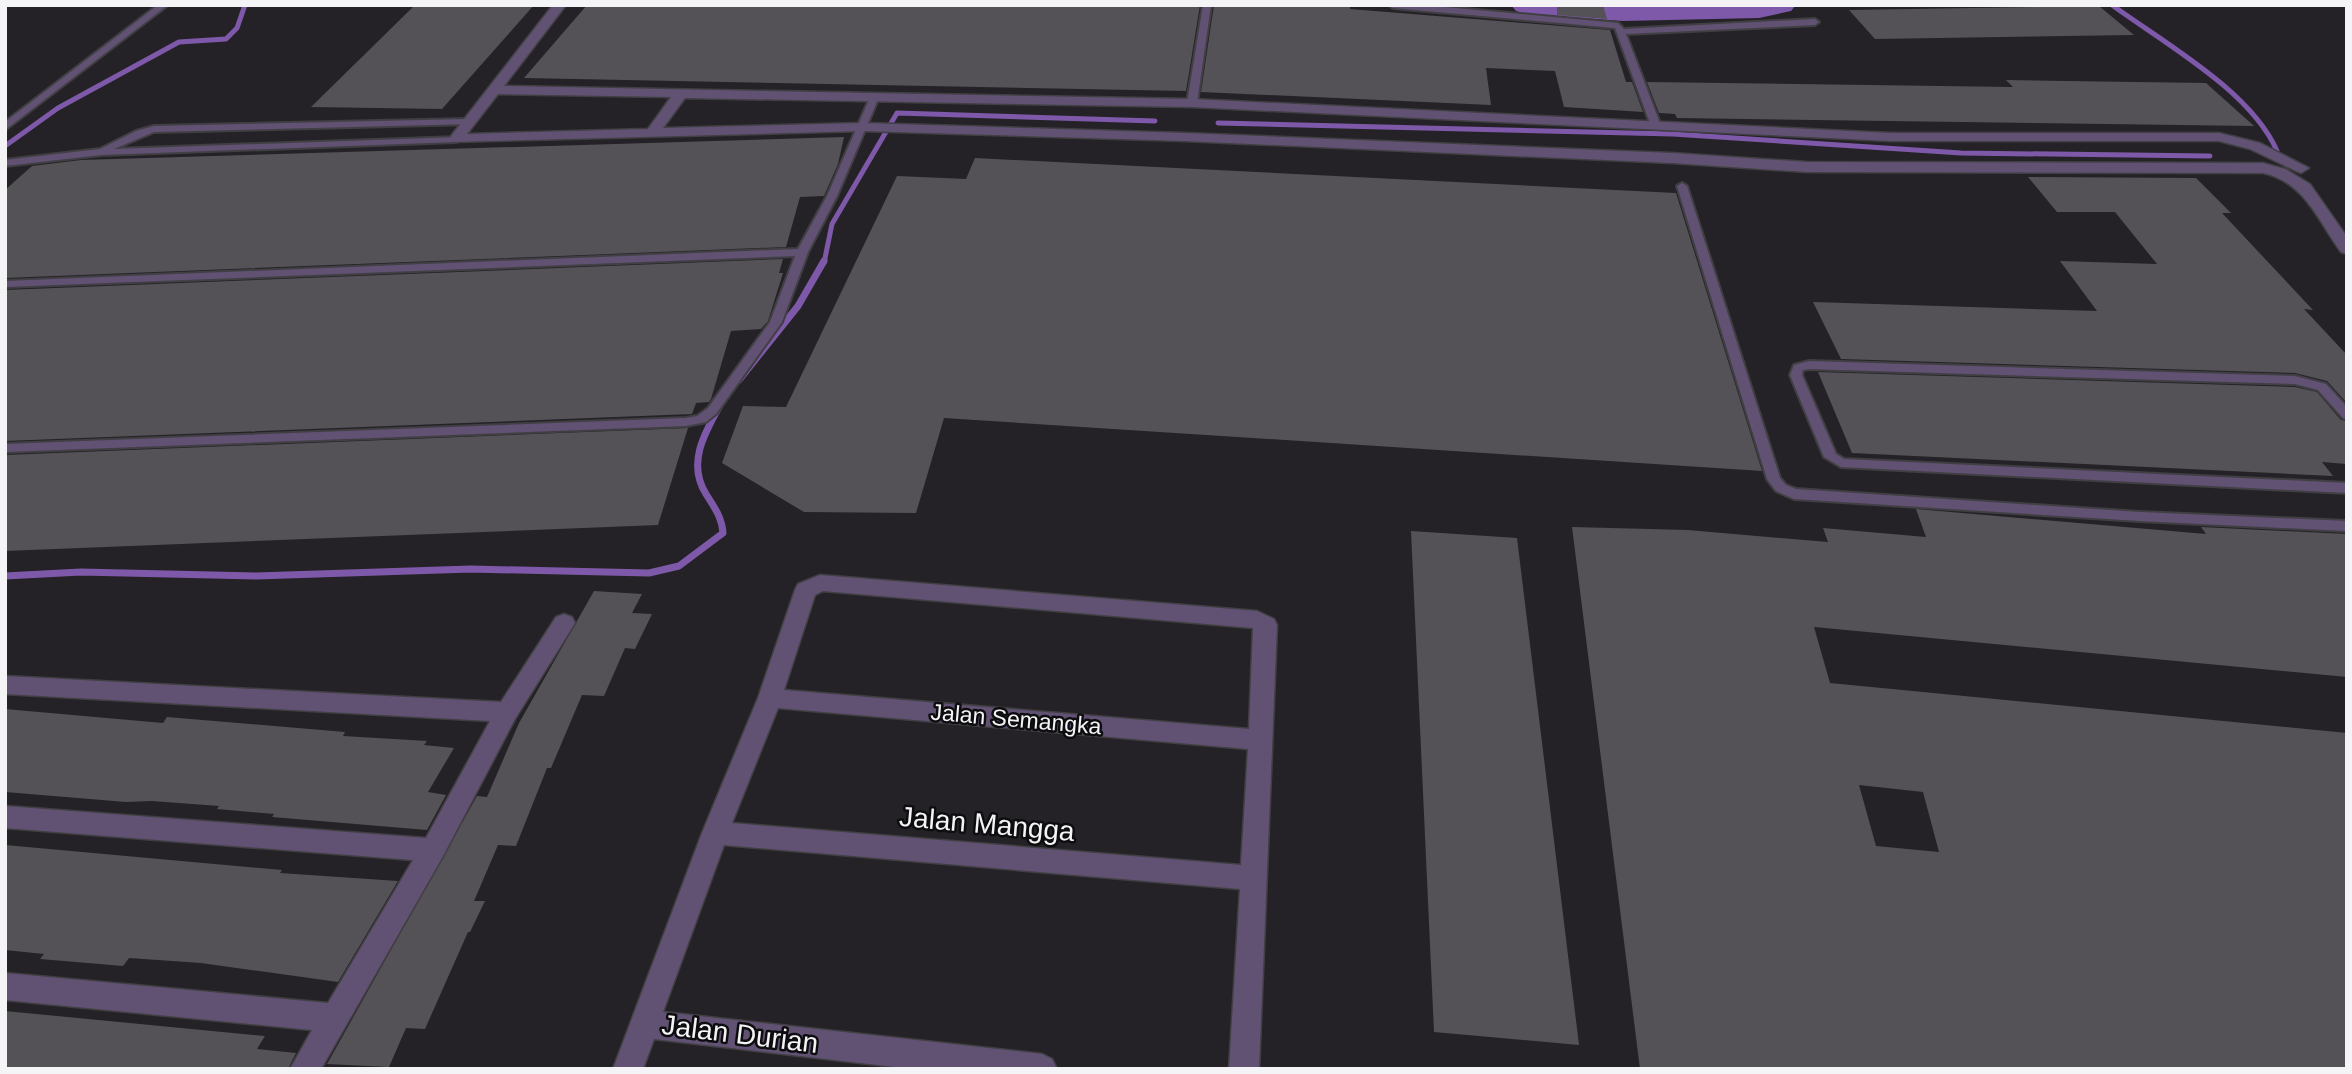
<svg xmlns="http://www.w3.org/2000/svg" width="2352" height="1074" viewBox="0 0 2352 1074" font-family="Helvetica,sans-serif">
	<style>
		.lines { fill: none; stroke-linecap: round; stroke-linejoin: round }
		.stream-far1 { stroke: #7f59a9; stroke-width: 5 }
		.stream { stroke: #7f59a9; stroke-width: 7 }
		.river { fill: #7f59a9; fill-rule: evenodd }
		.building { fill: #545257; fill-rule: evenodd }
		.lane-casing { stroke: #413f43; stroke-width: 4 }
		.street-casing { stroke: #413f43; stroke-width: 3 }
		.lane { fill: #615274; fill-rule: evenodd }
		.street { fill: #615274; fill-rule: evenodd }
		.labels { text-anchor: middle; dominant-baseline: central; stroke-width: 5; stroke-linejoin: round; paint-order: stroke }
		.street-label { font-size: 23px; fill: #f4f3f6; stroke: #0d0c0e }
		.near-street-label { font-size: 28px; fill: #f4f3f6; stroke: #0d0c0e }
	</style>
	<rect width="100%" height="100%" fill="#242226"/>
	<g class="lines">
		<path class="stream-far1" d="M 2112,5 C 2164,43 2251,91 2277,151
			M 1218,123 L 1673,134 L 1961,153 L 2210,156
			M 5,146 L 58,108 L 179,42 L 226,39 L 237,28 L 245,5
			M 824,263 L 832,224 L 897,113 L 1155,121"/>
		<path class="stream" d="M 739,380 L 798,306 L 824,261
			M 5,576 L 81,572 L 256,576 L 471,569 L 649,573 L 679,566 L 723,533 C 722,517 714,507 706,494 C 687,464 704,434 719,407"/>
		<path class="river" d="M 1511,5 L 1796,5 L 1791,11 L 1759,18 L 1623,21 L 1526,14 L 1516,11 Z"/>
	</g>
	<path class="building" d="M 415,5 L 534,5 L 442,109 L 311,107 Z
		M 587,5 L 1200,5 L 1186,91 L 524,78 Z
		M 1214,5 L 1350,5 L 1350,9 L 1610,30 L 1626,82 L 1632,82 L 1643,112 L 1564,107 L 1555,71 L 1486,68 L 1491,105 L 1201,92 Z
		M 1557,5 L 1603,5 L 1607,19 L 1557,15 Z
		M 2099,6 L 2134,35 L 1875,39 L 1849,10 Z
		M 2006,80 L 2206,83 L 2254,126 L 1677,118 L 1675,114 L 1659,113 L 1647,82 L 2013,87 Z
		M 844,137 L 838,164 L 824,196 L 800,197 L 786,247 L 5,278 L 5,190 L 32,166 L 81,160 Z
		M 975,158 L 1676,193 L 1762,471 L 944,418 L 916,513 L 804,512 L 722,463 L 743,406 L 786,407 L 897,176 L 966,179 Z
		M 2028,177 L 2196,178 L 2231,213 L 2222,213 L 2313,310 L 2304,309 L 2347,355 L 2347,403 L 2327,381 L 2295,373 L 1841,359 L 1813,302 L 2097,311 L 2060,261 L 2157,264 L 2115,212 L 2057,212 Z
		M 783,259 L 779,273 L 783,273 L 768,321 L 761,329 L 731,331 L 711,399 L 709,402 L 696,403 L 692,414 L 5,441 L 5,290 Z
		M 1818,372 L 2295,387 L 2317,392 L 2341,420 L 2347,421 L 2347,464 L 2322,462 L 2333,476 L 1852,453 Z
		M 688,428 L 658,525 L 5,551 L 5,455 Z
		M 1916,509 L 2206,534 L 2201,527 L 2347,534 L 2347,677 L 1814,627 L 1830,683 L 2347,733 L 2347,1069 L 1640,1069 L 1572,527 L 1688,530 L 1828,542 L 1823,528 L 1926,537 ZM 1859,785 L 1923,792 L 1939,852 L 1876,846 Z
		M 1411,531 L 1517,538 L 1579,1045 L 1434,1032 Z
		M 594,591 L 642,594 L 632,613 L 652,614 L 635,649 L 625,648 L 604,696 L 582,695 L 551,768 L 547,768 L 516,846 L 498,845 L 474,901 L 485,901 L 470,932 L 468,932 L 425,1029 L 406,1028 L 389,1067 L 327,1064 L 477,796 L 487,797 L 519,723 Z
		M 5,709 L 163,723 L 167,717 L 345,732 L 343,736 L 427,741 L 424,745 L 454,748 L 428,792 L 446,795 L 427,830 L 272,817 L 274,814 L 217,809 L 219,806 L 152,801 L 126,802 L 5,792 Z
		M 5,845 L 282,870 L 280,873 L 398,881 L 338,982 L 201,963 L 129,958 L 123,966 L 40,959 L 44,954 L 5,950 Z
		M 5,1011 L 265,1036 L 257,1049 L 296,1053 L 288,1069 L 5,1069 Z"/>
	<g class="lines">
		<defs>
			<path id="lane" d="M 158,5 L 168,5 L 5,130 L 5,122 Z
				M 1203,5 L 1211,5 L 1197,103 L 1192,106 L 1187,103 Z
				M 1389,5 L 1423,5 L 1618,23 L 1624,29 L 1815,19 L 1819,22 L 1815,25 L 1626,34 L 1661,126 L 1656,129 L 1651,126 L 1615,28 L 1393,8 Z
				M 871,95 L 879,97 L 837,196 L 808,252 L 782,322 L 716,414 L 706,422 L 686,426 L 5,452 L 5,444 L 686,418 L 697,416 L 708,408 L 770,322 L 795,256 L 5,287 L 5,281 L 798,249 L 827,196 Z
				M 468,119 L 471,120 L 471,124 L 154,132 L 114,149 L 459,137 L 461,139 L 456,142 L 101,155 L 5,166 L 5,160 L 100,149 L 136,131 L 154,126 Z
				M 1682,183 L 1687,186 L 1780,478 L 1786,485 L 1796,489 L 2140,512 L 2347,521 L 2347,531 L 2140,521 L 1794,499 L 1776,491 L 1767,479 L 1677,186 Z
				M 1809,361 L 2295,376 L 2326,384 L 2347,407 L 2347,419 L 2343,418 L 2318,390 L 2295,384 L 1809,369 L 1803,370 L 1802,375 L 1836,454 L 1844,459 L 2347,483 L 2347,493 L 1841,467 L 1824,457 L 1790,375 L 1794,365 Z"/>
			<path id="street" d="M 553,5 L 566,5 L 504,86 L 1192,99 L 1891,133 L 2219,133 L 2260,143 L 2309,168 L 2301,173 L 2296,171 L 2250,149 L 2219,141 L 1891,141 L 1192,107 L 685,98 L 663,128 L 863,123 L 1185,133 L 1672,153 L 1807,162 L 2263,163 L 2285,169 L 2310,184 L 2347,237 L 2347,254 L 2341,252 C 2318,221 2305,182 2263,173 L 1807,172 L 1672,163 L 1185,141 L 863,131 L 451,142 L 451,136 ZM 498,94 L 671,97 L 648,129 L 467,134 Z
				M 820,575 L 1257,611 L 1274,619 L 1277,625 L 1259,1069 L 1229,1069 L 1240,889 L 724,845 L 663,1012 L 1042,1054 L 1052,1059 L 1057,1069 L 912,1069 L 654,1039 L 643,1069 L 613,1069 L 702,833 L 758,698 L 795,590 L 798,584 ZM 823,591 L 1253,628 L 1249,729 L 784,690 L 815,595 ZM 778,708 L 1248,749 L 1241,865 L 732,823 Z
				M 564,614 L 572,617 L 575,623 L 515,719 L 442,858 L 321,1069 L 290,1069 L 312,1030 L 5,1000 L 5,973 L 328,1003 L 413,860 L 5,828 L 5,806 L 426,838 L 490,721 L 5,694 L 5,676 L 501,702 L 556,617 Z"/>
		</defs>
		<use href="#lane" class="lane-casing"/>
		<use href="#street" class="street-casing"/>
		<use href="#lane" class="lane"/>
		<use href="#street" class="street"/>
	</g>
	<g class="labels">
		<g class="street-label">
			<text transform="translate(1016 719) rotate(5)">Jalan Semangka</text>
		</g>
		<g class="near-street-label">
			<text transform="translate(987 824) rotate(5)">Jalan Mangga</text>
			<text transform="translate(740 1034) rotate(7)">Jalan Durian</text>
		</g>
	</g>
	<rect width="2352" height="1074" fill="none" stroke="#f4f3f6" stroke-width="14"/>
</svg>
